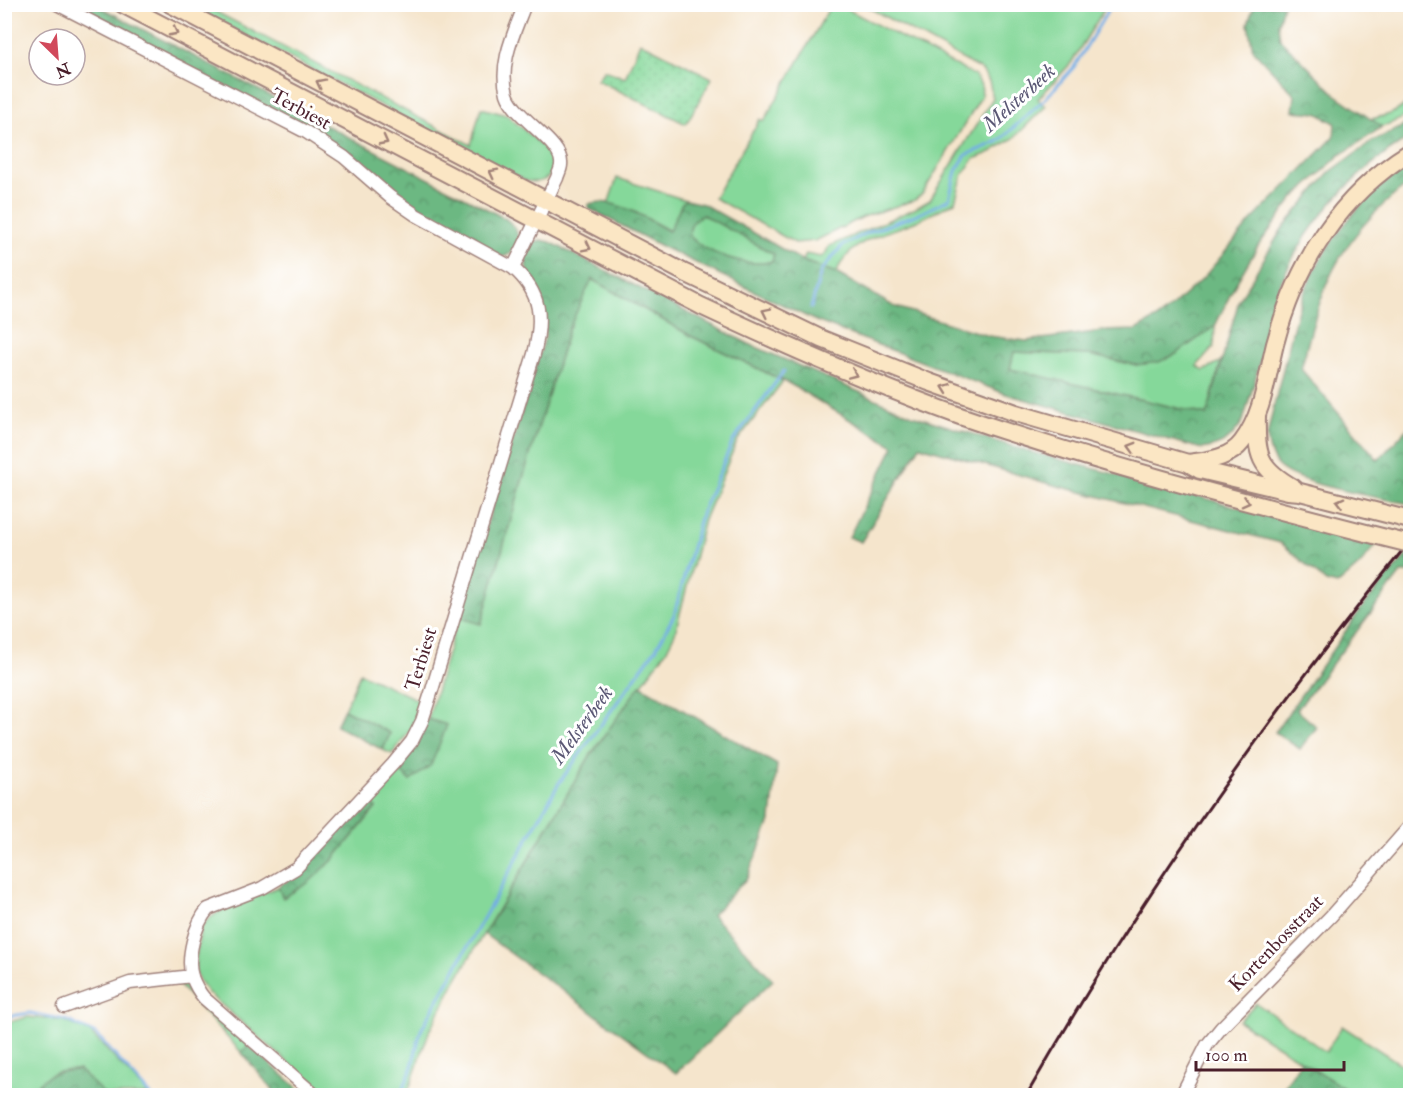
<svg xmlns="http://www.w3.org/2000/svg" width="1415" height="1100" viewBox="0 0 1415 1100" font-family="'IM FELL Double Pica',serif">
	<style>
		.grass { fill: #85d89a; stroke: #687c62; stroke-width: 1.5 }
		.forest { fill: url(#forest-crowns); stroke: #5b6c56; stroke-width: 1.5; fill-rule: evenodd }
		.garden { fill: url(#garden-dots); stroke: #687c62; stroke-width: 1.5 }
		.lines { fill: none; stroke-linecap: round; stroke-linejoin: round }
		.stream { stroke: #75ade4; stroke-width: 3 }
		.street-casing { stroke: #a0827c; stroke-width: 15 }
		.secondary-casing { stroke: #a0827c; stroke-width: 20 }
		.street { stroke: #fff; stroke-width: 12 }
		.secondary { stroke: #fbe6c4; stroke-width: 16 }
		.rail { stroke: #4a1f2b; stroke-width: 3 }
		.secondary-bridge-casing { stroke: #a0827c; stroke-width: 20; stroke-linecap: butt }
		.secondary-bridge { stroke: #fbe6c4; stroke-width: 16 }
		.oneway { stroke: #a28278 }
		.labels { text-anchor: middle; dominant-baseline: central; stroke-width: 6; stroke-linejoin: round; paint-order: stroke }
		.street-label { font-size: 20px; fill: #4a1f2b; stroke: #fff }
		.water-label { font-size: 21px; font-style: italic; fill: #5b5875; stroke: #fff }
	</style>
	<defs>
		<pattern id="forest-crowns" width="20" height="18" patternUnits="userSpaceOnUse" patternTransform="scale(1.5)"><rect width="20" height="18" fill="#6cb882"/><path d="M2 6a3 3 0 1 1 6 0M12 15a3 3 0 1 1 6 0" fill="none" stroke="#5b956b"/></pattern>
		<pattern id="garden-dots" width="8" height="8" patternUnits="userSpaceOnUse" patternTransform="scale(1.5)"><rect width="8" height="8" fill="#85d89a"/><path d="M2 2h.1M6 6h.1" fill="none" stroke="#74b985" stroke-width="1.8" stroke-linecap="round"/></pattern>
	</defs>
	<rect width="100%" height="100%" fill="#fff"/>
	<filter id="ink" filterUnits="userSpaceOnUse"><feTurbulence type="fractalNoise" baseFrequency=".0167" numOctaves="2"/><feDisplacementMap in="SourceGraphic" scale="12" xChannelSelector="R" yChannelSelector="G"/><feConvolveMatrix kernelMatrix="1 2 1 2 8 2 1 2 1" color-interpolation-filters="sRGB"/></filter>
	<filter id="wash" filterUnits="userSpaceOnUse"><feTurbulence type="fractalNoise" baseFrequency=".008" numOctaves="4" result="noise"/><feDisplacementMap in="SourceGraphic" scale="24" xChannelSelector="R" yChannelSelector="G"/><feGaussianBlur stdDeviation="1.35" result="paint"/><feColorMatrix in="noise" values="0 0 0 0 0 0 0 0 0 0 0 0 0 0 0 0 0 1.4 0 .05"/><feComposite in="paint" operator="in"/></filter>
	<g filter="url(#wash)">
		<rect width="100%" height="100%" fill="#f5e5cc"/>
		<path class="grass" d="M 188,5 L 203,5 L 471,145 L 481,108 L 507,115 L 548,151 L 553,158 L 553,171 C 546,182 538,183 526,181 Z
			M 831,5 L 839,5 L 974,75 C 981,83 983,87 981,97 L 923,193 L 915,200 L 863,217 L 815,241 L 795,243 L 714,198 L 760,119 L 764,121 Z
			M 864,5 L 1107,5 L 1071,63 L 1038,99 L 1046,106 L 1014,138 L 991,152 L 974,159 L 963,174 L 955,202 C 943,208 930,215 917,221 C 886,234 851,238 836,273 L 803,261 L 806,254 L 821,257 L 825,254 L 829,246 L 916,208 L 930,200 L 993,98 L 989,81 L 982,70 Z
			M 1410,99 L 1410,115 L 1382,127 L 1371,119 C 1387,116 1400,112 1410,99 Z
			M 617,178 L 686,200 L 682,203 L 670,231 L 633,211 L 608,204 Z
			M 703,214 L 774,254 L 772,261 C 751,269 702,253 689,235 C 690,224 693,219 703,214 Z
			M 591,279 L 691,336 L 783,381 L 737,441 L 704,520 L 675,633 L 666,651 L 590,756 L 456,980 L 429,1032 L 407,1095 L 326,1095 L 209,994 C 195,977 193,974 197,952 C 198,945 199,936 201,929 C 208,910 260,895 278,887 L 283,897 L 333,860 L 376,808 L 367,798 L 396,766 L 410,781 L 414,777 L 428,719 L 458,617 L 481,624 L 522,481 L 568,330 Z
			M 1215,326 L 1214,347 L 1197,366 L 1204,371 L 1221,361 L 1207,415 L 1010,369 L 1013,352 L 1089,355 L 1136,365 L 1176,354 Z
			M 360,673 L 425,703 L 416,723 L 392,754 L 383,750 L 390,733 L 344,709 Z
			M 180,983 L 186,983 L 206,1005 L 249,1046 L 241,1052 L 179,985 Z
			M 1256,1003 L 1326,1052 L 1342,1026 L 1410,1070 L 1405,1095 L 1354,1095 L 1239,1021 Z
			M 28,1017 L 65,1021 L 90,1032 L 149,1095 L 105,1095 L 78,1070 C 51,1071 46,1075 27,1095 L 5,1096 L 5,1023 Z"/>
		<path class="forest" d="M 67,5 L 96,5 L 506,219 C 522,231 524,251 502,257 L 407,204 L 348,154 Z
			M 1254,5 L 1283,5 L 1278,24 L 1280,39 L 1335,94 L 1382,127 L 1339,156 L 1292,200 L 1258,246 L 1235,285 L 1215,326 L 1176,354 L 1159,362 L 1136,365 L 1089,355 L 1014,352 L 1010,369 L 1207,415 L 1239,300 L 1282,229 L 1330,172 L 1373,141 L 1410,123 L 1410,137 C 1355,171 1306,222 1281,283 C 1274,300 1271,319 1267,336 C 1260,365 1251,393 1243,421 C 1230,440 1225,445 1202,449 L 1006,394 L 816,321 L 663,247 L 588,208 L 589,204 C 612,195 650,221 669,231 L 682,203 L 686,200 L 703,204 L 803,261 L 836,273 L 893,306 L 989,336 L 1026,341 L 1103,331 L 1137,330 L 1165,313 L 1204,277 L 1252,220 L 1334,137 L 1335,123 L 1317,113 L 1293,111 L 1295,95 L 1253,50 L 1248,24 ZM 703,215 L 774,254 L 772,261 C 752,269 702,253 689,235 C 690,225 693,219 703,215 Z
			M 1410,165 L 1410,183 C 1376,207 1345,242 1328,281 C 1316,308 1309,340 1301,369 L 1378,460 L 1408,428 L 1410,431 L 1408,436 L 1410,453 L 1410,504 C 1379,497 1303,487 1279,467 C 1271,460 1269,447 1267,437 C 1272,411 1279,386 1285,361 C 1290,343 1293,325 1299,307 C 1316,254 1362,193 1410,165 Z
			M 541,240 L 550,242 L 749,344 L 912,415 L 1024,450 L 1377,544 L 1360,565 L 1337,585 L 1326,582 L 1281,543 L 1050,484 L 920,446 L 861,542 L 849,537 L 894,446 L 790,384 L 691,336 L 592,279 L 568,330 L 522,481 L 481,624 L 458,617 L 545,337 C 545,330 545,323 544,317 C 538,297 508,250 541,240 Z
			M 1409,552 L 1410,573 L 1401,573 L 1297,710 L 1317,727 L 1300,749 L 1275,732 L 1361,609 Z
			M 640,685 L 777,765 L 771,819 L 747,878 L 712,915 L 773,980 L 676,1073 L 484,934 L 590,756 Z
			M 344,709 L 390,733 L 383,750 L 336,726 Z
			M 428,719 L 447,725 L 431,765 L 410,781 L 396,766 Z
			M 367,798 L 376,807 L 333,860 L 308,883 L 283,898 L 278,887 L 301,871 Z
			M 249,1046 L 306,1095 L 277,1095 L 241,1052 Z
			M 1301,1061 L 1354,1095 L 1279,1095 Z
			M 79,1070 L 105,1095 L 27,1095 C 46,1075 51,1071 79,1070 Z"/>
		<path class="garden" d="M 640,42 L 712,78 L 686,124 L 597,80 L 604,70 L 625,78 Z"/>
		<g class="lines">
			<path class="stream" d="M 811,308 L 821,271 L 842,246 L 867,233 L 923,212 L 949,199 L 956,171 L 966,155 L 999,141 L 1045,99 L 1074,67 L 1112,4
				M 4,1017 L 30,1013 L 66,1020 L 96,1034 L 151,1096
				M 400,1096 L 411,1070 L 421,1030 L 559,783 L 657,647 L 674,615 L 701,514 L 733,441 L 784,371"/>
		</g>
	</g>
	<g filter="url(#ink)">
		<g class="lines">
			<defs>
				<path id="street" d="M 57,4 L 306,132 L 344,157 L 390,197 L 416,215 L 513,268 C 542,293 543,319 534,354 L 432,690 L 422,721 L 412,741 L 393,764 L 296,868 L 262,888 L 208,909 C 195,924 186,958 192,977 C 195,985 199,992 204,998 L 316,1096
					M 513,268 L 557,178 C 558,174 561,169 561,165 C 564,143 515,119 507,94 C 498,64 515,31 525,4
					M 64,1007 L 130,983 L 192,976
					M 1181,1096 L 1207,1045 L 1221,1028 L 1331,916 L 1410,826"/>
				<path id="secondary" d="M 122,4 L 701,306 C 786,346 871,384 960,416 C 1093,462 1230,498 1366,533
					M 170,4 L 685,273 L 822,339 L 929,382 L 1016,413 L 1188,463 L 1200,470 L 1288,491 L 1300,492 L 1410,520
					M 1257,416 C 1256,456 1259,468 1294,488
					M 1189,463 C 1208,460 1229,459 1242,442 C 1263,415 1267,376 1275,344 C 1296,264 1340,195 1410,152"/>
			</defs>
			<use href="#street" class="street-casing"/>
			<use href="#secondary" class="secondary-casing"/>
			<use href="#street" class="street"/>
			<use href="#secondary" class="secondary"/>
			<path class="rail" d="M 1026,1096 C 1138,900 1269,715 1410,541"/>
			<defs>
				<path id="secondary-bridge" d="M 1366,533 L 1410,544"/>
			</defs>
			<use href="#secondary-bridge" class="secondary-bridge-casing"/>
			<use href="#secondary-bridge" class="secondary-bridge"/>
		</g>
		<defs><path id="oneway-chevron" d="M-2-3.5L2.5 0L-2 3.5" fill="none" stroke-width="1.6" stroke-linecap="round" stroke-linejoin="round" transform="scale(1.5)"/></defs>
		<g class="oneway">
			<use href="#oneway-chevron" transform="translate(174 32) rotate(28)"/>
			<use href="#oneway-chevron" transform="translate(320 83) rotate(-153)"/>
			<use href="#oneway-chevron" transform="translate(384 141) rotate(28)"/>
			<use href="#oneway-chevron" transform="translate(493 173) rotate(-153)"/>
			<use href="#oneway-chevron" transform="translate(587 247) rotate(27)"/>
			<use href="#oneway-chevron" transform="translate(766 312) rotate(-154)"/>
			<use href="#oneway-chevron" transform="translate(853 374) rotate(23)"/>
			<use href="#oneway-chevron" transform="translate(946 388) rotate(-160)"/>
			<use href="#oneway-chevron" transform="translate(1132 447) rotate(-164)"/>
			<use href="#oneway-chevron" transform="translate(1246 502) rotate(14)"/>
			<use href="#oneway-chevron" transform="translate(1340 502) rotate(-166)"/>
		</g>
	</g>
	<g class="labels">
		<g class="street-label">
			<text transform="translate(301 109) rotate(28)">Terbiest</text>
			<text transform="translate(421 659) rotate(-73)">Terbiest</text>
			<text transform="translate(1276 943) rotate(-46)">Kortenbosstraat</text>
		</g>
		<g class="water-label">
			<text transform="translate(1019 98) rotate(-42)">Melsterbeek</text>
			<text transform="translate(582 725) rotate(-54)">Melsterbeek</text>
		</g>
	</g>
	<rect width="1415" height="1100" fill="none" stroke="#fff" stroke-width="24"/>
	<g transform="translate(57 57) rotate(155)"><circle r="28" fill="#ffffff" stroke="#b7a5aa" stroke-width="1.5"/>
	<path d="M0-4.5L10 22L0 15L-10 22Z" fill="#d1495b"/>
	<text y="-9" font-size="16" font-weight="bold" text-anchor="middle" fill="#4a1f2b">N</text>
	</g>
	<path d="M1196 1061v9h148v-9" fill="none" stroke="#4a1f2b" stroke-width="3"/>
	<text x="1205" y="1061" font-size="18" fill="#4a1f2b" stroke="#ffffff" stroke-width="4.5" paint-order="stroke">100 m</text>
</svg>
